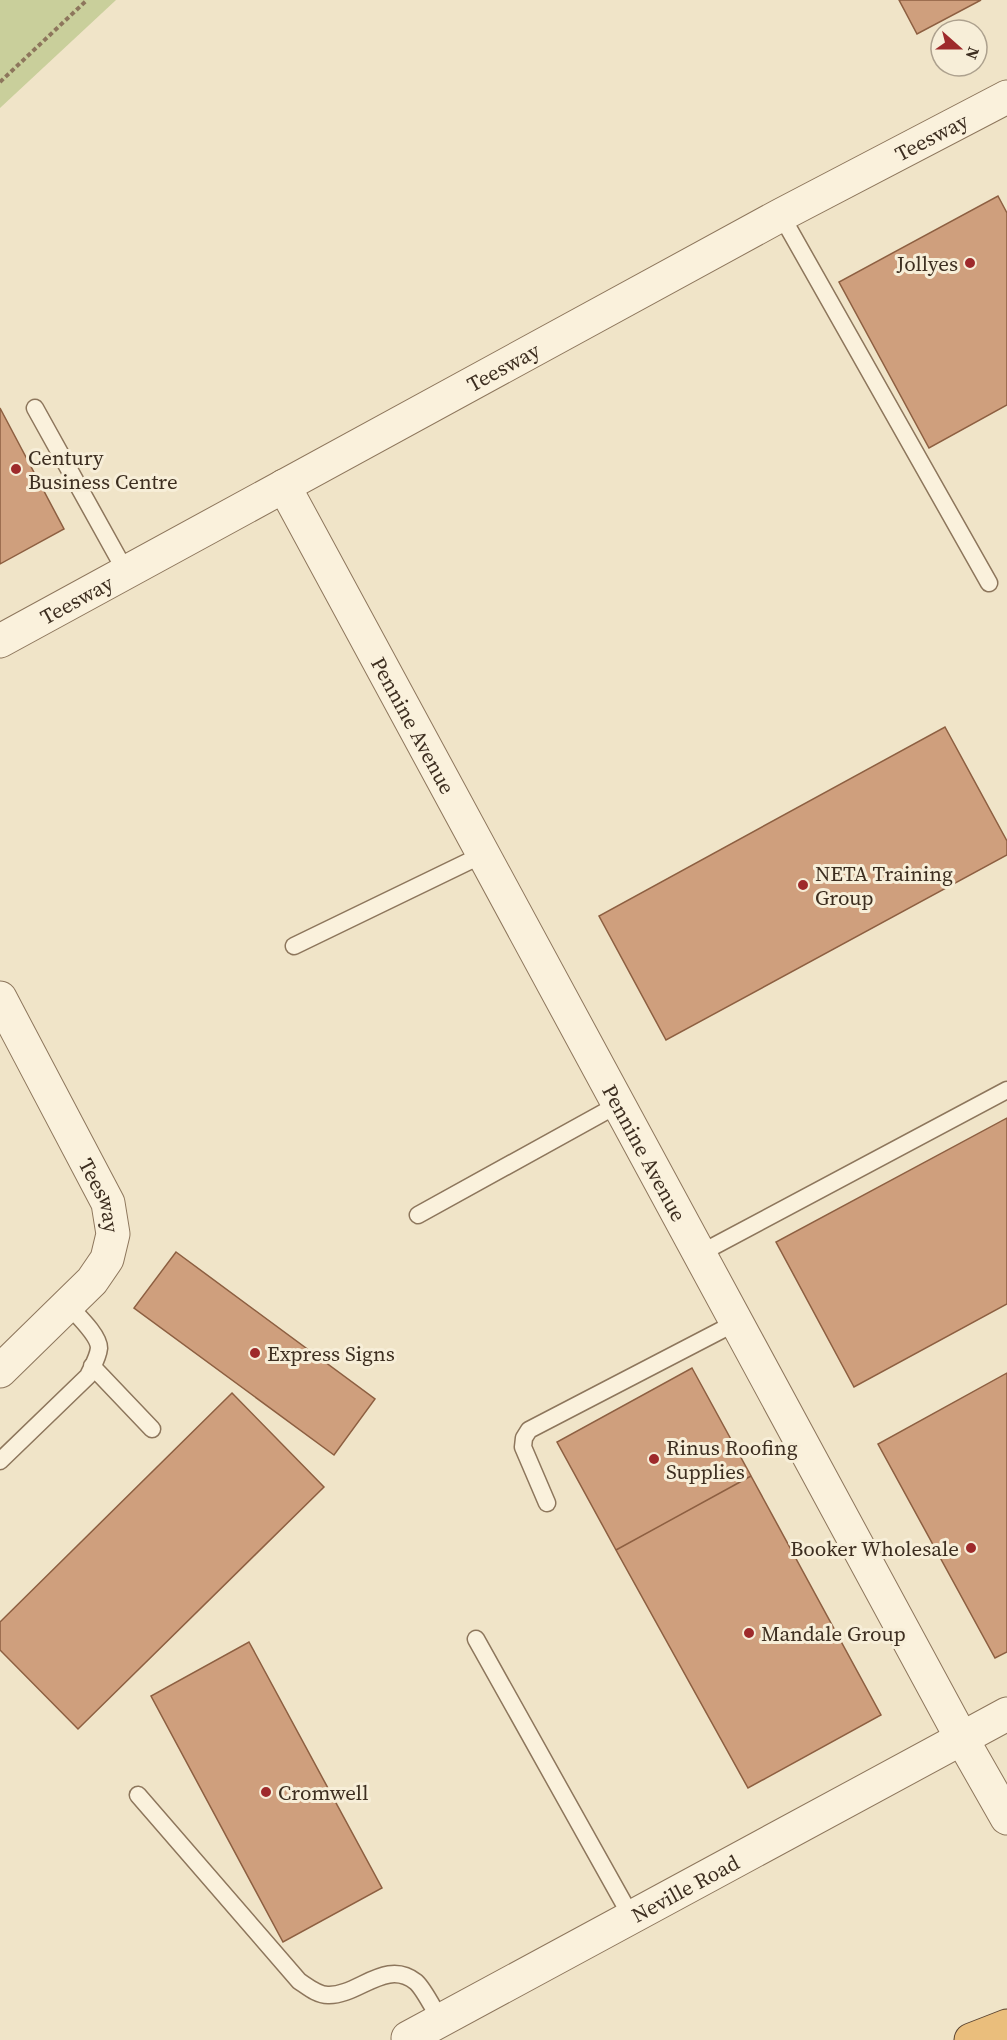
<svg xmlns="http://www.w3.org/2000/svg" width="1007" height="2040" viewBox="0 0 1007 2040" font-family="'Source Serif 4',serif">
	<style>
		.green { fill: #c9cf9b }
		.building { fill: #cf9f7d; stroke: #8d5f41; stroke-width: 1.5 }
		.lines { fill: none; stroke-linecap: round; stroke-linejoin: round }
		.service-casing { stroke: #8d765c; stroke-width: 19 }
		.minor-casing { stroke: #8d765c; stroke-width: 35 }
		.trunk-casing { stroke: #5b4430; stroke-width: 35 }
		.path { stroke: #8d765c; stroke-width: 4; stroke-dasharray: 4.5 3; stroke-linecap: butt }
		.service { stroke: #faf1dc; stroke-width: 16 }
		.minor { stroke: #faf1dc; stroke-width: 33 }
		.trunk { stroke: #eabe7c; stroke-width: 33 }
		.poi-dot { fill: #9e2a2b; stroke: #f7eed8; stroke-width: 2 }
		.labels { text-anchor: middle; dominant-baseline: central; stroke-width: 6; stroke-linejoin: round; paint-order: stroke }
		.street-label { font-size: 21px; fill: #3d2e20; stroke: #f7eed8 }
		.poi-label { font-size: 21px; fill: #3d2e20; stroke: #f7eed8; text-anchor: start }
	</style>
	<rect width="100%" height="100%" fill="#f0e4c8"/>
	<path class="green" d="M 0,0 L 116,0 L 0,108 Z"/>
	<path class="building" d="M 899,0 L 981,0 L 917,34 Z
		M 998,196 L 1007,213 L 1007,405 L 929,448 L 839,282 Z
		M 0,408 L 64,529 L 0,564 Z
		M 945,727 L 1007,841 L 1007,855 L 666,1040 L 599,916 Z
		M 1007,1118 L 1007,1304 L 854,1387 L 776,1242 Z
		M 176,1252 L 375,1399 L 334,1455 L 134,1308 Z
		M 692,1368 L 751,1476 L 616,1550 L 557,1442 Z
		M 1007,1373 L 1007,1652 L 995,1658 L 878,1444 Z
		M 232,1393 L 324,1487 L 78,1729 L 0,1650 L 0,1622 Z
		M 751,1476 L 881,1715 L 748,1788 L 616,1550 Z
		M 249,1642 L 382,1888 L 283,1942 L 151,1696 Z"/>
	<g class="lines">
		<defs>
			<path id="service" d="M 781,215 L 989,583
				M 35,408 L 126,572
				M 294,946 L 484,854
				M 418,1215 L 619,1104
				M 701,1253 L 1007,1090
				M 92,1366 L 152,1429
				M 0,1461 L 88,1376 C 92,1367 98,1358 99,1348 C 99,1335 77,1315 68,1305
				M 547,1503 L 523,1447 L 524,1438 L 529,1430 L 737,1322
				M 476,1639 L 632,1918
				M 138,1795 L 299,1981 C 308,1987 317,1995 328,1995 C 358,1996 386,1958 416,1982 C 424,1989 434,2010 441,2021"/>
			<g id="minor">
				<path id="s1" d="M 284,486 L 962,1739 L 1007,1818"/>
				<path id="s2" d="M 0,641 L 781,215 L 1007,97"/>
				<path id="s3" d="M 0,998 L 108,1203 L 113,1234 L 107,1259 L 92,1281 L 0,1371"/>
				<path id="s4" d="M 408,2038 L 1007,1714"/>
			</g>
			<path id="trunk" d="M 971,2040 L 1007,2026"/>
		</defs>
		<use href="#service" class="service-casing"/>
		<use href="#minor" class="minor-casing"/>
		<use href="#trunk" class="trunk-casing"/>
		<path class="path" d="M 0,82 L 87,0"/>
		<use href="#service" class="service"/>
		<use href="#minor" class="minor"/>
		<use href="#trunk" class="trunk"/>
	</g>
	<g class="poi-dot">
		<circle cx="970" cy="263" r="6"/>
		<circle cx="16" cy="469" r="6"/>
		<circle cx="803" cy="885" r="6"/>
		<circle cx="255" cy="1353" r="6"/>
		<circle cx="654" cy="1459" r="6"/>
		<circle cx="971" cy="1548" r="6"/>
		<circle cx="749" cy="1633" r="6"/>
		<circle cx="266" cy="1792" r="6"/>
	</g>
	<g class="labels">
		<g class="street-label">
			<text stroke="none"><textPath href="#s2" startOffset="1059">Teesway</textPath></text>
			<text stroke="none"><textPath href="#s2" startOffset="573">Teesway</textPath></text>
			<text stroke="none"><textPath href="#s2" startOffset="87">Teesway</textPath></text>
			<text stroke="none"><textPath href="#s1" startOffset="272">Pennine Avenue</textPath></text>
			<text stroke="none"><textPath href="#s1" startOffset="758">Pennine Avenue</textPath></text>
			<text stroke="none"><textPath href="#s3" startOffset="222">Teesway</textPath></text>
			<text stroke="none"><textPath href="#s4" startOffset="315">Neville Road</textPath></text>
		</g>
		<g class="poi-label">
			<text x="958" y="263" text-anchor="end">Jollyes</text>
			<text x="28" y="457">Century<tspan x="28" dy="24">Business Centre</tspan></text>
			<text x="815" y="873">NETA Training<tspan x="815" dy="24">Group</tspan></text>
			<text x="267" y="1353">Express Signs</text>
			<text x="666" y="1447">Rinus Roofing<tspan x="666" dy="24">Supplies</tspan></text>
			<text x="959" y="1548" text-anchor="end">Booker Wholesale</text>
			<text x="761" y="1633">Mandale Group</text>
			<text x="278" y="1792">Cromwell</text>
		</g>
	</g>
	<g transform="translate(959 48) rotate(111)"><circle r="28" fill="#f7eed8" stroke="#ada18e" stroke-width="1.5"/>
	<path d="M0-4.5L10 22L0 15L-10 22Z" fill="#9e2a2b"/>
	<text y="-9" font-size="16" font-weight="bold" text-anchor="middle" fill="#3d2e20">N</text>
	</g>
</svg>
